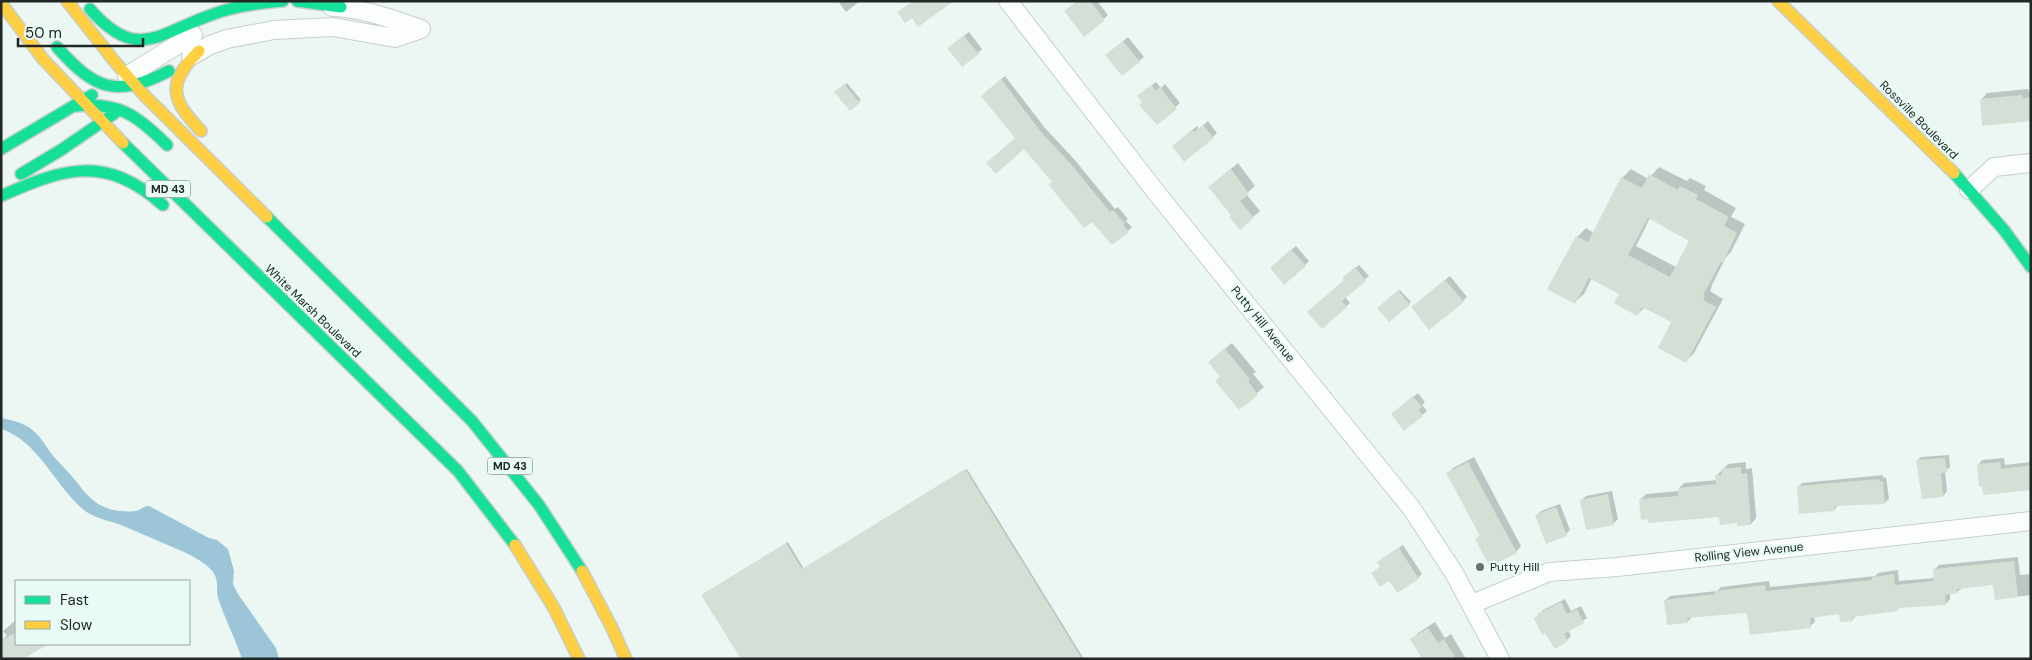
<svg xmlns="http://www.w3.org/2000/svg" width="2032" height="660" viewBox="0 0 2032 660" font-family="'DM Sans',sans-serif">
	<style>
		.water { fill: #9cc6d8 }
		.shadow { fill: #0003; fill-rule: evenodd }
		.building { fill: #d4e0d6; fill-rule: evenodd }
		.lines { fill: none; stroke-linecap: round; stroke-linejoin: round }
		.street-casing { stroke: #c6cecb; stroke-width: 20 }
		.fast-casing { stroke: #c6cecb; stroke-width: 14 }
		.slow-casing { stroke: #c6cecb; stroke-width: 14 }
		.street { stroke: #fcfefd; stroke-width: 18 }
		.fast { stroke: #16e098; stroke-width: 11 }
		.slow { stroke: #ffcf43; stroke-width: 11 }
		.poi-dot { fill: #68706d; stroke: #e8fbf4; stroke-width: 2 }
		.labels { text-anchor: middle; dominant-baseline: central; stroke-width: 4.5; stroke-linejoin: round; paint-order: stroke }
		.shield { fill: #e8fbf4; stroke: #5d6763; stroke-width: 1 }
		.shield-label { font-size: 11px; font-weight: bold; fill: #212725 }
		.street-label { font-size: 12px; fill: #212725; stroke: #e8fbf4 }
		.poi-label { font-size: 12px; fill: #212725; stroke: #e8fbf4; text-anchor: start }
	</style>
	<rect width="100%" height="100%" fill="#ecf7f3"/>
	<path class="water" d="M 1,418 C 11,420 21,422 30,428 C 41,436 46,447 54,457 C 61,465 69,472 75,480 C 86,494 94,505 113,510 C 119,511 129,512 136,511 C 141,510 143,506 149,506 L 209,538 L 217,540 L 228,549 L 234,571 L 233,584 L 238,594 L 276,648 L 279,659 L 242,659 C 235,638 225,619 218,598 C 216,589 219,580 213,572 C 206,563 194,557 184,552 C 163,543 142,534 121,525 C 110,521 95,518 85,511 C 56,488 39,441 1,429 Z"/>
	<path class="shadow" d="M 838,1 L 860,1 L 846,12 Z
		M 1078,1 L 1097,1 L 1108,15 L 1104,19 Z
		M 969,32 L 982,49 L 978,53 L 953,44 Z
		M 1128,37 L 1144,57 L 1122,75 L 1111,51 Z
		M 1005,76 L 1045,128 L 1074,159 L 1115,209 L 1118,207 L 1128,219 L 1126,221 L 1132,227 L 1128,231 L 1054,181 L 1017,137 L 986,92 Z
		M 1156,82 L 1161,88 L 1165,84 L 1180,103 L 1157,123 L 1144,102 L 1143,92 Z
		M 847,83 L 861,100 L 850,110 L 836,92 Z
		M 2028,89 L 2029,92 L 2031,92 L 2031,121 L 1981,100 L 1987,93 Z
		M 1208,121 L 1217,133 L 1213,137 L 1178,142 L 1197,126 L 1199,129 Z
		M 1238,163 L 1255,186 L 1246,194 L 1260,211 L 1240,228 L 1216,181 Z
		M 1659,167 L 1687,181 L 1690,178 L 1706,186 L 1704,190 L 1736,208 L 1731,217 L 1745,224 L 1731,252 L 1726,257 L 1711,287 L 1712,287 L 1710,291 L 1723,299 L 1694,353 L 1686,361 L 1673,322 L 1645,307 L 1637,315 L 1620,294 L 1592,278 L 1584,294 L 1575,302 L 1577,237 L 1586,228 L 1594,233 L 1622,178 L 1631,169 L 1648,179 ZM 1650,218 L 1691,240 L 1676,267 L 1636,246 Z
		M 1296,246 L 1309,261 L 1305,265 L 1275,264 Z
		M 1359,265 L 1369,276 L 1345,297 L 1350,303 L 1322,327 L 1347,275 Z
		M 1450,276 L 1467,297 L 1463,301 L 1417,303 Z
		M 1400,290 L 1411,302 L 1390,321 L 1379,308 Z
		M 1232,343 L 1256,372 L 1253,374 L 1264,387 L 1239,409 L 1221,376 L 1216,356 Z
		M 1418,393 L 1425,402 L 1422,405 L 1427,411 L 1404,429 L 1397,410 Z
		M 1949,455 L 1950,467 L 1945,471 L 1947,491 L 1943,496 L 1923,498 L 1917,461 L 1921,457 Z
		M 1474,457 L 1521,546 L 1516,552 L 1477,539 L 1480,535 L 1448,474 L 1453,468 Z
		M 2004,458 L 2005,465 L 2031,462 L 2031,488 L 1978,465 L 1982,460 Z
		M 1746,462 L 1746,469 L 1752,468 L 1756,515 L 1756,518 L 1751,524 L 1738,522 L 1720,515 L 1640,500 L 1646,494 L 1679,491 L 1679,488 L 1684,483 L 1717,480 L 1716,476 L 1728,464 Z
		M 967,469 L 1084,659 L 742,659 L 705,594 L 788,542 L 804,569 Z
		M 1883,475 L 1883,478 L 1886,477 L 1889,499 L 1884,503 L 1838,505 L 1834,510 L 1798,487 L 1802,483 Z
		M 1612,491 L 1618,519 L 1614,523 L 1587,529 L 1582,500 L 1586,496 Z
		M 1560,504 L 1570,530 L 1566,534 L 1537,515 L 1541,511 Z
		M 1403,545 L 1422,574 L 1418,578 L 1390,579 L 1373,573 L 1381,566 L 1379,562 L 1383,558 Z
		M 2018,557 L 2020,575 L 2031,574 L 2031,595 L 1996,599 L 1994,583 L 1962,588 L 1957,592 L 1950,593 L 1950,599 L 1946,604 L 1901,607 L 1898,609 L 1857,615 L 1852,620 L 1841,613 L 1814,616 L 1815,622 L 1810,626 L 1748,612 L 1692,617 L 1687,622 L 1665,601 L 1670,596 L 1717,591 L 1721,587 L 1769,581 L 1770,587 L 1875,576 L 1878,573 L 1898,570 L 1899,581 L 1935,578 L 1935,569 L 1939,565 Z
		M 1565,599 L 1571,611 L 1581,606 L 1587,618 L 1568,630 L 1571,636 L 1567,640 L 1535,619 L 1543,610 Z
		M 16,620 L 16,644 L 46,644 L 21,659 L 1,659 L 1,640 L 7,636 L 3,631 Z
		M 1435,622 L 1445,638 L 1451,634 L 1466,659 L 1424,659 L 1412,639 L 1418,633 Z"/>
	<path class="building" d="M 913,1 L 954,1 L 918,27 L 912,18 L 905,23 L 897,12 Z
		M 1077,1 L 1090,1 L 1105,20 L 1084,37 L 1064,11 Z
		M 964,36 L 979,54 L 962,67 L 947,48 Z
		M 1123,41 L 1140,62 L 1122,76 L 1105,55 Z
		M 1001,79 L 1041,132 L 1070,163 L 1110,212 L 1113,210 L 1125,224 L 1123,225 L 1129,232 L 1112,245 L 1092,222 L 1084,228 L 1048,184 L 1052,182 L 1024,149 L 996,174 L 986,163 L 1015,138 L 981,96 Z
		M 844,84 L 860,103 L 850,111 L 834,92 Z
		M 1151,85 L 1156,91 L 1160,87 L 1177,109 L 1157,125 L 1139,105 L 1142,102 L 1137,96 Z
		M 2022,95 L 2023,98 L 2031,97 L 2031,121 L 1982,126 L 1980,99 Z
		M 1203,125 L 1214,138 L 1184,162 L 1172,146 L 1192,130 L 1194,132 Z
		M 1231,169 L 1249,194 L 1240,201 L 1254,218 L 1240,230 L 1229,217 L 1231,215 L 1208,187 Z
		M 1649,174 L 1678,190 L 1680,186 L 1698,195 L 1696,199 L 1729,217 L 1724,226 L 1737,233 L 1723,262 L 1721,262 L 1703,295 L 1705,296 L 1703,300 L 1716,307 L 1686,363 L 1658,348 L 1671,322 L 1642,307 L 1637,316 L 1614,303 L 1619,294 L 1589,278 L 1575,304 L 1547,289 L 1576,236 L 1588,242 L 1621,177 L 1642,188 ZM 1648,218 L 1689,241 L 1670,277 L 1628,255 Z
		M 1291,249 L 1306,266 L 1284,285 L 1270,268 Z
		M 1355,267 L 1366,281 L 1342,301 L 1347,307 L 1322,329 L 1307,312 L 1344,280 L 1342,278 Z
		M 1445,280 L 1464,302 L 1429,330 L 1411,307 Z
		M 1398,290 L 1410,305 L 1389,322 L 1377,308 Z
		M 1225,349 L 1250,379 L 1248,381 L 1258,395 L 1239,410 L 1215,381 L 1220,377 L 1208,362 Z
		M 1413,396 L 1422,407 L 1419,410 L 1423,416 L 1404,431 L 1391,414 Z
		M 1945,458 L 1947,472 L 1941,473 L 1943,497 L 1922,499 L 1916,460 Z
		M 1468,462 L 1517,553 L 1490,567 L 1475,539 L 1480,536 L 1446,473 Z
		M 2000,462 L 2001,469 L 2031,465 L 2031,490 L 1983,495 L 1982,486 L 1979,487 L 1977,464 Z
		M 1741,467 L 1741,474 L 1747,473 L 1751,525 L 1737,526 L 1737,523 L 1720,525 L 1719,517 L 1648,523 L 1647,519 L 1641,520 L 1639,499 L 1678,496 L 1678,488 L 1716,484 L 1715,475 L 1722,475 L 1721,469 Z
		M 965,469 L 1082,659 L 741,659 L 701,595 L 786,543 L 802,569 Z
		M 1879,479 L 1879,481 L 1883,481 L 1885,504 L 1834,506 L 1835,511 L 1799,514 L 1797,486 Z
		M 1608,494 L 1614,525 L 1586,530 L 1580,500 Z
		M 1556,507 L 1567,536 L 1546,544 L 1535,515 Z
		M 1399,548 L 1419,579 L 1397,593 L 1389,581 L 1380,587 L 1371,573 L 1380,567 L 1377,562 Z
		M 2014,561 L 2018,597 L 1995,600 L 1993,585 L 1957,589 L 1958,593 L 1945,595 L 1946,605 L 1898,608 L 1898,611 L 1853,617 L 1853,621 L 1840,622 L 1839,614 L 1810,618 L 1811,628 L 1750,635 L 1747,613 L 1687,618 L 1688,623 L 1667,625 L 1664,600 L 1715,594 L 1715,591 L 1765,585 L 1766,591 L 1872,580 L 1872,577 L 1894,574 L 1895,585 L 1934,581 L 1933,569 Z
		M 1561,602 L 1567,614 L 1577,609 L 1584,623 L 1564,634 L 1568,641 L 1555,649 L 1545,633 L 1542,635 L 1534,618 L 1539,616 L 1537,614 Z
		M 1428,628 L 1438,643 L 1444,639 L 1456,659 L 1422,659 L 1410,639 Z
		M 16,632 L 16,644 L 49,644 L 23,659 L 1,659 L 1,641 Z"/>
	<g class="lines">
		<defs>
			<path id="street" d="M 1008,1 L 1159,196 L 1412,509 L 1454,573 L 1500,659
				M 332,7 C 363,8 392,19 421,29
				M 191,56 L 210,45 L 227,39 L 274,30 L 333,27 L 395,38 L 421,29
				M 127,76 L 193,35
				M 1969,190 L 1994,167 L 2031,163
				M 1472,604 L 1549,572 L 1617,567 L 2031,521"/>
			<path id="fast" d="M 297,1 L 341,7
				M 90,9 C 137,63 159,33 211,15 C 234,6 258,3 283,1
				M 57,47 C 95,90 116,98 169,71
				M 76,106 C 119,102 137,115 167,145
				M 123,143 L 458,471 L 515,545
				M 1,149 L 92,95
				M 1954,173 L 2004,230 L 2031,267
				M 21,174 L 61,150 L 115,113
				M 1,196 C 64,168 105,154 163,205
				M 267,217 L 472,421 L 539,505 L 582,571"/>
			<path id="slow" d="M 67,1 L 115,62 L 145,96 L 267,217
				M 1778,1 L 1954,173
				M 1,3 L 43,59 L 123,143
				M 199,51 C 166,84 171,99 201,131
				M 515,545 L 554,608 L 579,659
				M 582,571 L 611,626 L 626,659"/>
		</defs>
		<use href="#street" class="street-casing"/>
		<use href="#fast" class="fast-casing"/>
		<use href="#slow" class="slow-casing"/>
		<use href="#street" class="street"/>
		<use href="#fast" class="fast"/>
		<use href="#slow" class="slow"/>
	</g>
	<circle class="poi-dot" cx="1480" cy="567" r="5"/>
	<g class="labels">
		<g class="shield">
			<rect x="145.5" y="180.5" width="45" height="17" rx="4"/>
			<rect x="487.5" y="457.5" width="45" height="17" rx="4"/>
		</g>
		<g class="shield-label">
			<text x="168" y="189">MD 43</text>
			<text x="510" y="466">MD 43</text>
		</g>
		<g class="street-label">
			<text transform="translate(1919 120) rotate(45)">Rossville Boulevard</text>
			<text transform="translate(313 311) rotate(44)">White Marsh Boulevard</text>
			<text transform="translate(1263 324) rotate(51)">Putty Hill Avenue</text>
			<text transform="translate(1749 552) rotate(-6)">Rolling View Avenue</text>
		</g>
		<g class="poi-label">
			<text x="1490" y="567">Putty Hill</text>
		</g>
	</g>
	<rect width="2032" height="660" fill="none" stroke="#212725" stroke-width="5"/>
	<rect x="15" y="580" width="175" height="65" fill="#e8fbf4" stroke="#98a6a1"/>
	<rect x="25" y="596" width="25" height="8" fill="#16e098" stroke="#98a6a1"/>
	<text x="60" y="605" font-size="15" fill="#212725">Fast</text>
	<rect x="25" y="621" width="25" height="8" fill="#ffcf43" stroke="#98a6a1"/>
	<text x="60" y="630" font-size="15" fill="#212725">Slow</text>
	<path d="M18 38v8h125v-8" fill="none" stroke="#212725" stroke-width="2.5"/>
	<text x="25" y="38" font-size="15" fill="#212725" stroke="#e8fbf4" stroke-width="4" paint-order="stroke">50 m</text>
</svg>
